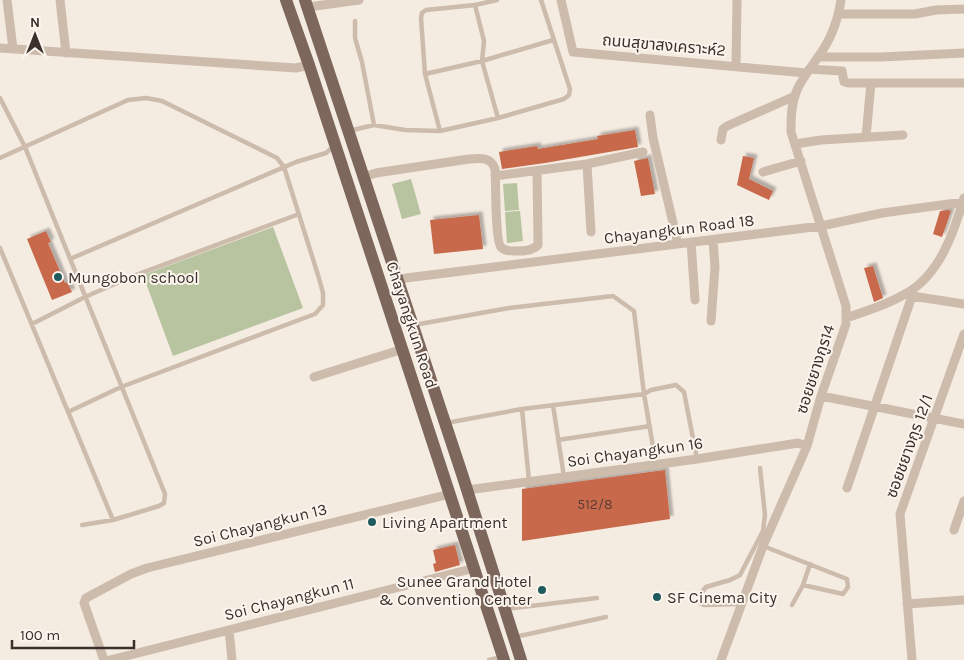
<svg xmlns="http://www.w3.org/2000/svg" width="964" height="660" viewBox="0 0 964 660" font-family="Karla,'Noto Sans Thai',sans-serif">
	<style>
		.green { fill: #b8c4a0 }
		.building { fill: #c8694b; filter: url(#shadow) }
		.lines { fill: none; stroke-linecap: round; stroke-linejoin: round }
		.lane { stroke: #cdbbac; stroke-width: 4.5 }
		.street { stroke: #cdbbac; stroke-width: 9 }
		.primary { stroke: #7d675c; stroke-width: 12 }
		.poi-dot { fill: #1f5a5e; stroke: #fbf5ee; stroke-width: 2 }
		.labels { text-anchor: middle; dominant-baseline: central; stroke-width: 4; stroke-linejoin: round; paint-order: stroke }
		.number-label { font-size: 14px; fill: #5e3e33 }
		.street-label { font-size: 16px; fill: #3b302b; stroke: #fbf5ee }
		.poi-label { font-size: 16px; fill: #3b302b; stroke: #fbf5ee; text-anchor: start }
	</style>
	<defs>
		<filter id="shadow"><feDropShadow dx="3.5" dy="-3.5" stdDeviation="1" flood-color="#0004"/></filter>
	</defs>
	<rect width="100%" height="100%" fill="#f4ebe1"/>
	<path class="green" d="M 411,179 L 421,214 L 402,219 L 392,184 Z
		M 517,183 L 519,210 L 505,211 L 503,184 Z
		M 520,211 L 523,241 L 507,243 L 505,212 Z
		M 273,227 L 303,308 L 173,356 L 143,275 Z"/>
	<path class="building" d="M 635,130 L 638,147 L 545,163 L 502,169 L 499,152 L 537,146 L 538,149 L 598,139 L 597,136 Z
		M 743,156 L 754,158 L 749,179 L 773,191 L 769,200 L 737,185 Z
		M 648,158 L 655,194 L 641,196 L 634,161 Z
		M 948,210 L 951,211 L 942,237 L 933,234 L 940,211 Z
		M 479,215 L 483,249 L 434,254 L 430,220 Z
		M 46,231 L 51,242 L 48,243 L 65,283 L 67,282 L 72,292 L 52,300 L 27,239 Z
		M 873,266 L 883,298 L 874,302 L 864,268 Z
		M 665,470 L 670,519 L 522,541 L 522,489 Z
		M 455,545 L 460,565 L 435,572 L 433,564 L 436,563 L 433,550 Z"/>
	<g class="lines">
		<path class="lane" d="M 475,5 L 484,41 L 482,61 L 498,118
			M 355,21 L 355,38 L 362,62 L 374,125
			M 425,74 L 482,61 L 553,40
			M 0,98 L 25,147 L 165,494 L 164,503 L 159,506 L 113,520 L 82,525
			M 349,131 L 374,125 L 405,130 L 440,131 L 498,118 L 564,99 L 569,95 L 570,89 L 541,0
			M 440,131 L 425,74 L 421,18 L 422,13 L 426,10 L 475,5 L 497,0
			M 0,158 L 128,100 L 146,98 L 162,101 L 277,158 L 284,167 L 318,275 L 323,293 L 323,305 L 315,314 L 121,387 L 68,412
			M 0,248 L 113,520
			M 70,259 L 296,162 L 326,153 L 335,145
			M 32,324 L 85,297 L 128,278 L 299,214
			M 414,325 L 509,308 L 613,296 L 634,311 L 644,394 L 656,464
			M 553,405 L 564,477
			M 522,409 L 529,481
			M 446,423 L 522,409 L 644,394 L 651,390 L 676,385 L 684,392 L 697,459
			M 558,440 L 650,426
			M 763,546 L 847,579 L 848,587 L 843,594 L 803,585 L 792,605
			M 803,585 L 810,564
			M 740,604 L 704,605 L 700,603 L 699,596 L 706,587 L 730,580 L 740,575 L 763,531 L 765,515 L 760,468
			M 506,609 L 597,598
			M 515,637 L 606,617
			M 489,660 L 502,657"/>
		<path class="street" d="M 7,0 L 13,49
			M 60,0 L 66,53
			M 561,0 L 573,52 L 806,73
			M 308,7 L 359,0
			M 838,14 L 915,14 L 936,10 L 964,9
			M 0,48 L 296,68 L 309,65
			M 818,57 L 881,57 L 964,53
			M 736,66 L 737,0
			M 809,69 L 842,71 L 844,82 L 848,83 L 964,83
			M 650,115 L 653,138 L 678,244
			M 866,137 L 871,83
			M 721,140 L 723,129 L 727,126 L 795,96
			M 795,144 L 821,140 L 903,135
			M 587,164 L 591,232
			M 763,172 L 801,161
			M 495,176 L 587,164 L 643,152
			M 363,177 L 376,173 L 469,159 C 481,158 491,157 495,169 C 496,181 495,241 501,247 C 504,251 511,251 516,251 C 524,251 532,251 538,245 L 538,240 L 537,171
			M 691,242 L 695,300
			M 397,281 L 406,278 L 821,226 L 882,213 L 964,202
			M 846,318 C 867,311 888,304 907,293 C 940,274 954,232 964,198
			M 711,321 L 715,267 L 713,240
			M 314,377 L 403,349
			M 821,396 L 964,424
			M 847,488 L 912,296 L 964,304
			M 467,490 L 697,459 L 798,443 L 807,446
			M 954,530 L 964,501
			M 907,604 L 964,600
			M 229,630 L 232,660
			M 104,660 L 84,603 L 86,598 L 131,574 L 147,568 L 450,494
			M 110,660 L 475,568
			M 721,660 L 763,546 L 807,446 L 821,396 L 846,324 L 846,306 L 791,132 C 791,118 791,104 797,90 C 802,78 811,68 818,57 C 830,41 838,20 841,0
			M 912,660 L 900,514 L 964,334"/>
		<path class="primary" d="M 286,0 L 309,65 L 504,660
			M 305,0 L 462,474 L 521,660"/>
	</g>
	<g class="poi-dot">
		<circle cx="58" cy="277" r="5"/>
		<circle cx="372" cy="522" r="5"/>
		<circle cx="542" cy="590" r="5"/>
		<circle cx="657" cy="597" r="5"/>
	</g>
	<g class="labels">
		<g class="number-label">
			<text x="595" y="504">512/8</text>
		</g>
		<g class="street-label">
			<text transform="translate(664 45) rotate(5)">ถนนสุขาสงเคราะห์2</text>
			<text transform="translate(679 229) rotate(-7)">Chayangkun Road 18</text>
			<text transform="translate(412 325) rotate(72)">Chayangkun Road</text>
			<text transform="translate(815 369) rotate(-72)">ซอยชยางกูร14</text>
			<text transform="translate(909 446) rotate(-70)">ซอยชยางกูร 12/1</text>
			<text transform="translate(635 452) rotate(-8)">Soi Chayangkun 16</text>
			<text transform="translate(260 525) rotate(-14)">Soi Chayangkun 13</text>
			<text transform="translate(289 599) rotate(-14)">Soi Chayangkun 11</text>
		</g>
		<g class="poi-label">
			<text x="68" y="277">Mungobon school</text>
			<text x="382" y="522">Living Apartment</text>
			<text x="532" y="581" text-anchor="end">Sunee Grand Hotel<tspan x="532" dy="18">&amp; Convention Center</tspan></text>
			<text x="667" y="597">SF Cinema City</text>
		</g>
	</g>
	<g transform="translate(35 35)" stroke="#fbf5ee" stroke-width="4" paint-order="stroke">
	<path d="M0-4L9 19L0 12L-9 19Z" fill="#3b302b"/>
	<text y="-8" font-size="14" font-weight="bold" text-anchor="middle" fill="#3b302b">N</text>
	</g>
	<path d="M12 640v8h122v-8" fill="none" stroke="#3b302b" stroke-width="2.5"/>
	<text x="20" y="640" font-size="15" fill="#3b302b" stroke="#fbf5ee" stroke-width="4" paint-order="stroke">100 m</text>
</svg>
